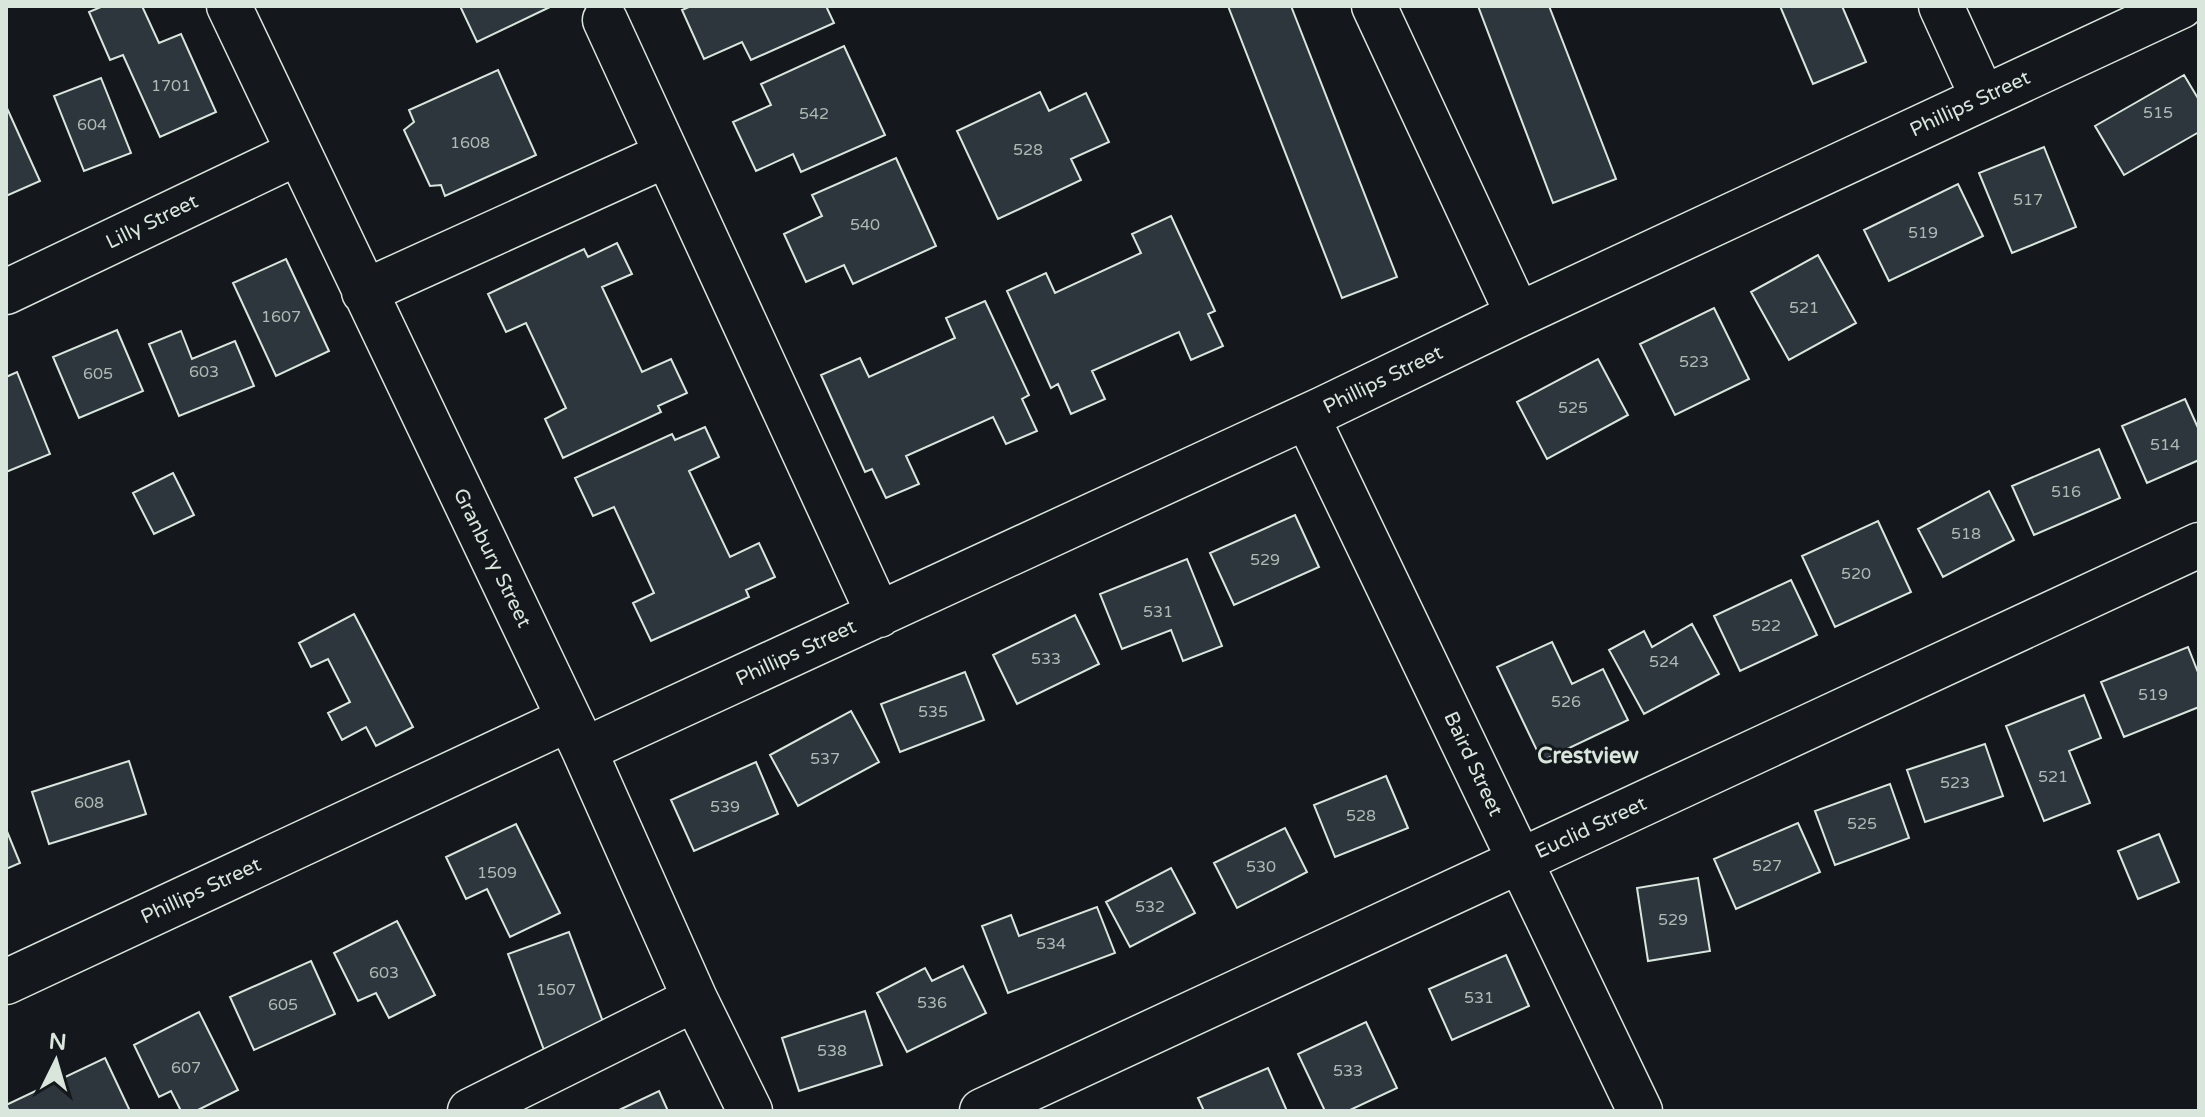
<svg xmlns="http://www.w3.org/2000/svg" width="2205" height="1117" viewBox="0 0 2205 1117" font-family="'Varela Round',sans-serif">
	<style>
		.building { fill: #2c363c; stroke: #d8e6dc; stroke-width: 2 }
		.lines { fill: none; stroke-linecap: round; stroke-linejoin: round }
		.minor-casing { stroke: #d8e6dc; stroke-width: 47 }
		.minor { stroke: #14181c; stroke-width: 44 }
		.labels { text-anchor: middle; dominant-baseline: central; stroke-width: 6; stroke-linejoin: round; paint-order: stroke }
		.number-label { font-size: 16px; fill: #adbab4 }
		.street-label { font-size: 20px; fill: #d8e6dc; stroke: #14181c }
		.neighbourhood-label { font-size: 22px; font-weight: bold; fill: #d8e6dc; stroke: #14181c }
	</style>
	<rect width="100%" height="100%" fill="#14181c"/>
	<path class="building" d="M 103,6 L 142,6 L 159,43 L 181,34 L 216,112 L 160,137 L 123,55 L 110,60 L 89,12 Z
		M 460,6 L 552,6 L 477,42 Z
		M 691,6 L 826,6 L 834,23 L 751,60 L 742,42 L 704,59 L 682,10 Z
		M 1228,6 L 1291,6 L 1397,277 L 1342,298 Z
		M 1478,6 L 1549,6 L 1616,179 L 1553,203 Z
		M 1780,6 L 1842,6 L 1866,62 L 1813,84 Z
		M 844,46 L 885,135 L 801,172 L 793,154 L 756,171 L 733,122 L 771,105 L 761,84 Z
		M 498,70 L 536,155 L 445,196 L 441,185 L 430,186 L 404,130 L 414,122 L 409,110 Z
		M 2184,75 L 2199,100 L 2199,132 L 2124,175 L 2095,126 Z
		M 101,78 L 131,153 L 84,171 L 54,96 Z
		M 1040,92 L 1049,111 L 1086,93 L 1109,142 L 1071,159 L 1081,180 L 998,219 L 957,131 Z
		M 6,106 L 40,181 L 6,196 Z
		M 2044,147 L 2076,227 L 2012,253 L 1979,173 Z
		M 896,158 L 936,246 L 853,284 L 844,265 L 806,282 L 784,234 L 822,216 L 812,195 Z
		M 1958,184 L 1983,236 L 1889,281 L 1864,230 Z
		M 1171,216 L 1215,311 L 1208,314 L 1223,346 L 1191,360 L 1179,332 L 1092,371 L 1105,399 L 1071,414 L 1058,384 L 1051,388 L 1007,291 L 1046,273 L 1055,293 L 1141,253 L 1132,234 Z
		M 617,243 L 632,274 L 602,287 L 642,372 L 671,359 L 687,393 L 658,406 L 661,412 L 563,458 L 545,419 L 566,408 L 526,323 L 506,332 L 488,294 L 584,249 L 588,257 Z
		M 1818,255 L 1856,323 L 1789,360 L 1751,292 Z
		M 286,259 L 329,351 L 276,376 L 233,283 Z
		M 985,301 L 1029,395 L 1022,399 L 1037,431 L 1006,444 L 993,417 L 906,456 L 919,484 L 886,498 L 872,469 L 865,472 L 821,375 L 860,358 L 869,377 L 955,338 L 946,318 Z
		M 1714,308 L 1749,379 L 1675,415 L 1640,344 Z
		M 117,330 L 143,391 L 79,418 L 53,357 Z
		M 181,331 L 192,359 L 235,341 L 254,386 L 179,416 L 149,344 Z
		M 1598,359 L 1628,415 L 1547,459 L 1517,402 Z
		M 17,372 L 50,454 L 6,472 L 6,377 Z
		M 2185,399 L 2199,430 L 2199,460 L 2147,483 L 2122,426 Z
		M 705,427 L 719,457 L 689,471 L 730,557 L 759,543 L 775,577 L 746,590 L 749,597 L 651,641 L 633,603 L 654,593 L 614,507 L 593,516 L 575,478 L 672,434 L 675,440 Z
		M 2099,449 L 2120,498 L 2034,535 L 2012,486 Z
		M 173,473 L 194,515 L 154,534 L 133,493 Z
		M 1989,491 L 2014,540 L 1943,577 L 1918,529 Z
		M 1295,515 L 1319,567 L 1234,605 L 1210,553 Z
		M 1878,521 L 1911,592 L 1835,627 L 1802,556 Z
		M 1187,559 L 1222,646 L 1183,661 L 1171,630 L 1122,649 L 1100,594 Z
		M 1791,580 L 1817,635 L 1740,671 L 1714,616 Z
		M 354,614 L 413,727 L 376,746 L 366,727 L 342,740 L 328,713 L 350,702 L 328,659 L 311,667 L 299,643 Z
		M 1075,615 L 1099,664 L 1017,704 L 993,655 Z
		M 1692,624 L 1719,674 L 1644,714 L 1609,650 L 1644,631 L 1652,647 Z
		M 1552,642 L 1572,684 L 1603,669 L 1628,720 L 1542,761 L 1497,667 Z
		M 2188,647 L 2199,675 L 2199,707 L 2124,737 L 2101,682 Z
		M 965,672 L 984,720 L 900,752 L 881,704 Z
		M 2084,695 L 2101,738 L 2069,751 L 2090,803 L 2044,821 L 2006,726 Z
		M 851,711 L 879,762 L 798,806 L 770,755 Z
		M 1985,744 L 2003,796 L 1925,822 L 1907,770 Z
		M 129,761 L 146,814 L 49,844 L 32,792 Z
		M 756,762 L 778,814 L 694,851 L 671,800 Z
		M 1386,776 L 1408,828 L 1335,857 L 1314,805 Z
		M 1890,784 L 1909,838 L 1835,865 L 1815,811 Z
		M 1798,823 L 1820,872 L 1736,909 L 1714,859 Z
		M 516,824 L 560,913 L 510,937 L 487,889 L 466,899 L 446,857 Z
		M 1285,828 L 1307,872 L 1237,908 L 1214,863 Z
		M 6,829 L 20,863 L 6,869 Z
		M 2159,834 L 2179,882 L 2138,899 L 2118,851 Z
		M 1171,868 L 1195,913 L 1130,947 L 1106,902 Z
		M 1698,878 L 1710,951 L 1648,961 L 1637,888 Z
		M 1097,907 L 1115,953 L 1008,993 L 982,926 L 1011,915 L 1019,936 Z
		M 397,921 L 435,995 L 389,1018 L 376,993 L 358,1001 L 334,953 Z
		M 569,932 L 605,1027 L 544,1050 L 508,954 Z
		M 1506,955 L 1529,1006 L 1452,1040 L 1429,989 Z
		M 311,961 L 335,1014 L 254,1050 L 230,997 Z
		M 963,966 L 986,1013 L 907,1052 L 877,993 L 925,968 L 932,981 Z
		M 865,1011 L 882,1065 L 799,1091 L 782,1038 Z
		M 199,1012 L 238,1090 L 196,1111 L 181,1111 L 171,1091 L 159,1097 L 134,1045 Z
		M 1366,1022 L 1397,1088 L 1348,1111 L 1325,1111 L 1298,1054 Z
		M 105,1058 L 130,1111 L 9,1111 L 6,1105 Z
		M 1268,1068 L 1287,1111 L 1204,1111 L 1198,1098 Z
		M 659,1091 L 668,1111 L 617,1111 Z"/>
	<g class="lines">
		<defs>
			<path id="minor" d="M 229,6 L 584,750 L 695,999 L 750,1111
				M 1374,6 L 1518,315
				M 1941,6 L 1983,98
				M 605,20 L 879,615
				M 6,292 L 297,153
				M 364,292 L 666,155
				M 1307,417 L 1640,1111
				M 584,750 L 1323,409 L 1518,315 L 2181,6
				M 6,982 L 569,719
				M 470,1111 L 695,999
				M 982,1111 L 2199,545"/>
		</defs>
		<use href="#minor" class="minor-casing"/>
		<use href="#minor" class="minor"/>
	</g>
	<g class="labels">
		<g class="number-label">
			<text x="171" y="86">1701</text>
			<text x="2158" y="113">515</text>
			<text x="814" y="114">542</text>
			<text x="92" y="125">604</text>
			<text x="470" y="143">1608</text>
			<text x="1028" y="150">528</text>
			<text x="2028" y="200">517</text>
			<text x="865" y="225">540</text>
			<text x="1923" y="233">519</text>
			<text x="1804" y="308">521</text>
			<text x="281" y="317">1607</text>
			<text x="1694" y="362">523</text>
			<text x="204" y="372">603</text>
			<text x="98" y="374">605</text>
			<text x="1573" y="408">525</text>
			<text x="2165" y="445">514</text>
			<text x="2066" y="492">516</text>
			<text x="1966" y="534">518</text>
			<text x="1265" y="560">529</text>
			<text x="1856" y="574">520</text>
			<text x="1158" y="612">531</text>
			<text x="1766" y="626">522</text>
			<text x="1046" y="659">533</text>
			<text x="1664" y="662">524</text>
			<text x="2153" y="695">519</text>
			<text x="1566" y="702">526</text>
			<text x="933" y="712">535</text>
			<text x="825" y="759">537</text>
			<text x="2053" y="777">521</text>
			<text x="1955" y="783">523</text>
			<text x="89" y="803">608</text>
			<text x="725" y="807">539</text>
			<text x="1361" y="816">528</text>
			<text x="1862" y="824">525</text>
			<text x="1767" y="866">527</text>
			<text x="1261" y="867">530</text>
			<text x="497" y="873">1509</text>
			<text x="1150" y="907">532</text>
			<text x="1673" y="920">529</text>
			<text x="1051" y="944">534</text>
			<text x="384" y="973">603</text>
			<text x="556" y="990">1507</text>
			<text x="1479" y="998">531</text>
			<text x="932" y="1003">536</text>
			<text x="283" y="1005">605</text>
			<text x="832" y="1051">538</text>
			<text x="186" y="1068">607</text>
			<text x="1348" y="1071">533</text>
		</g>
		<g class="street-label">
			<text transform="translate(1970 104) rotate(-25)">Phillips Street</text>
			<text transform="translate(152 222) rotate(-26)">Lilly Street</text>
			<text transform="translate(1383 380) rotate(-26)">Phillips Street</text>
			<text transform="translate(492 558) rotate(64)">Granbury Street</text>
			<text transform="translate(796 653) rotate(-25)">Phillips Street</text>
			<text transform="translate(1473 764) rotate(65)">Baird Street</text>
			<text transform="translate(1591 828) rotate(-25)">Euclid Street</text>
			<text transform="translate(201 891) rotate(-25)">Phillips Street</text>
		</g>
		<g class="neighbourhood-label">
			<text x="1588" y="756">Crestview</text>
		</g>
	</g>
	<rect width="2205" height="1117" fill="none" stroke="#d8e6dc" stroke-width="16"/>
	<g transform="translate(56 1061) rotate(5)" stroke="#14181c" stroke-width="6" paint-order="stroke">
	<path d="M0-6L14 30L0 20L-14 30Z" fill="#d8e6dc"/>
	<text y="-12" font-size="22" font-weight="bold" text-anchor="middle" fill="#d8e6dc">N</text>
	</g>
</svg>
